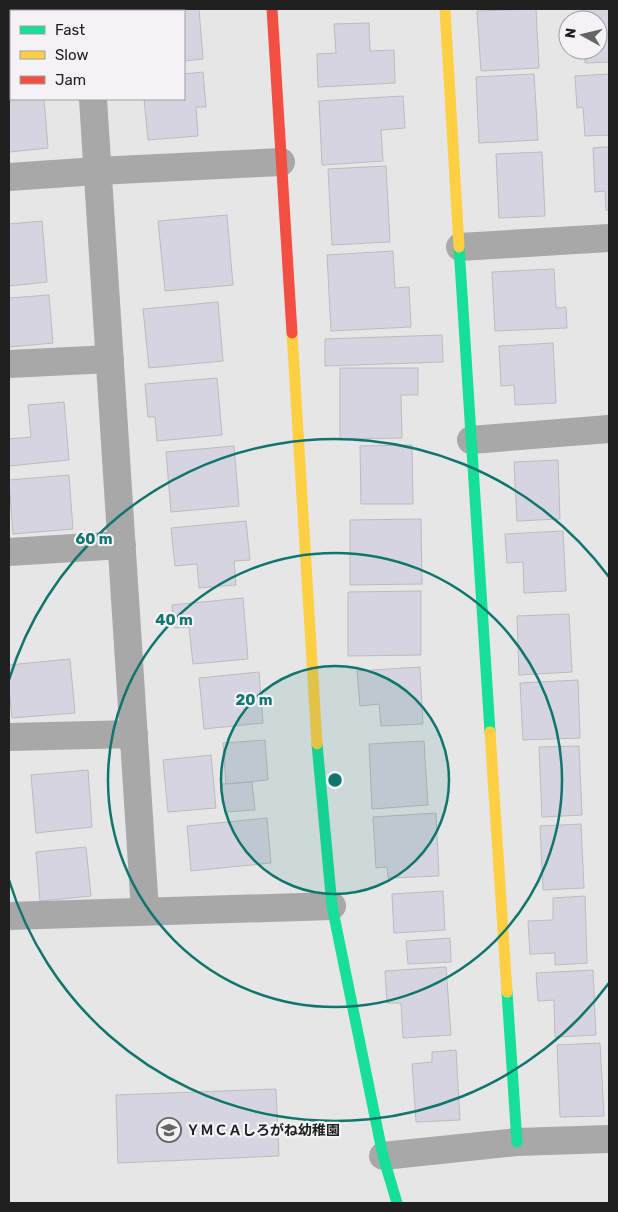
<svg xmlns="http://www.w3.org/2000/svg" width="618" height="1212" viewBox="0 0 618 1212" font-family="Rubik,'Noto Sans JP',sans-serif">
	<style>
		.building { fill: #d6d4e0; stroke: #bcbbbc }
		.lines { fill: none; stroke-linecap: round; stroke-linejoin: round }
		.street { stroke: #a8a8a8; stroke-width: 28 }
		.fast { stroke: #16e098; stroke-width: 11 }
		.slow { stroke: #ffcf43; stroke-width: 11 }
		.jam { stroke: #f24e42; stroke-width: 11 }
		.ring { fill: none; stroke: #0f766e; stroke-width: 2.5 }
		.labels { text-anchor: middle; dominant-baseline: central; stroke-width: 4.5; stroke-linejoin: round; paint-order: stroke }
		.poi-label { font-size: 14px; font-weight: bold; fill: #212021; stroke: #f5f2f6; text-anchor: start }
		.centre { fill: #0f766e; stroke: #f5f2f6; stroke-width: 2.5 }
		.ring-label { font-size: 15px; text-anchor: middle; font-weight: bold; fill: #0f766e; stroke: #f5f2f6; stroke-width: 4.5; stroke-linejoin: round; paint-order: stroke }
	</style>
	<rect width="100%" height="100%" fill="#e7e6e7"/>
	<path class="building" d="M 116,9 L 199,9 L 203,59 L 184,61 L 184,11 L 116,11 Z
		M 536,9 L 539,68 L 481,71 L 477,11 Z
		M 582,9 L 609,9 L 609,62 L 585,63 L 585,50 L 598,50 L 598,20 L 583,20 Z
		M 9,20 L 11,20 L 11,77 L 9,77 Z
		M 369,23 L 370,51 L 394,50 L 395,83 L 318,87 L 317,54 L 336,53 L 334,24 Z
		M 203,72 L 206,107 L 196,107 L 198,136 L 148,140 L 144,99 L 184,99 L 184,74 Z
		M 534,74 L 538,140 L 479,143 L 476,77 Z
		M 609,74 L 609,135 L 585,136 L 583,107 L 577,108 L 575,76 Z
		M 9,89 L 11,89 L 11,99 L 44,99 L 48,148 L 9,152 Z
		M 403,96 L 405,128 L 381,130 L 383,161 L 322,165 L 319,101 Z
		M 603,147 L 609,147 L 609,210 L 606,210 L 605,191 L 595,192 L 593,148 Z
		M 542,152 L 545,216 L 499,218 L 496,154 Z
		M 386,166 L 390,242 L 332,245 L 328,169 Z
		M 227,215 L 233,285 L 165,291 L 158,221 Z
		M 42,221 L 47,282 L 9,286 L 9,224 Z
		M 393,251 L 395,288 L 409,287 L 411,327 L 331,331 L 327,255 Z
		M 554,269 L 556,308 L 566,307 L 567,328 L 495,331 L 492,272 Z
		M 49,295 L 53,343 L 9,347 L 9,298 Z
		M 218,302 L 223,361 L 149,368 L 143,309 Z
		M 442,335 L 443,362 L 325,366 L 325,339 Z
		M 553,343 L 556,403 L 515,405 L 514,385 L 501,386 L 499,346 Z
		M 340,368 L 418,368 L 418,395 L 401,395 L 402,438 L 340,439 Z
		M 217,378 L 222,435 L 157,441 L 155,417 L 148,417 L 145,384 Z
		M 64,402 L 69,460 L 9,466 L 9,439 L 31,437 L 28,405 Z
		M 412,445 L 413,504 L 361,504 L 360,446 Z
		M 234,446 L 239,506 L 171,512 L 166,452 Z
		M 558,460 L 560,519 L 517,521 L 514,462 Z
		M 69,475 L 73,529 L 13,534 L 9,480 Z
		M 421,519 L 422,584 L 350,585 L 350,520 Z
		M 246,521 L 250,560 L 234,561 L 236,585 L 199,588 L 197,564 L 175,566 L 171,528 Z
		M 563,531 L 566,591 L 524,593 L 523,562 L 507,563 L 505,534 Z
		M 421,591 L 421,655 L 348,656 L 348,592 Z
		M 243,598 L 248,659 L 193,664 L 189,627 L 174,628 L 172,605 Z
		M 569,614 L 572,672 L 519,675 L 517,616 Z
		M 70,659 L 75,713 L 12,718 L 9,689 L 9,665 Z
		M 420,667 L 423,724 L 381,726 L 379,704 L 360,706 L 357,671 Z
		M 259,672 L 263,723 L 204,729 L 199,678 Z
		M 578,680 L 580,738 L 523,740 L 520,683 Z
		M 265,740 L 268,780 L 226,784 L 223,743 Z
		M 424,741 L 428,805 L 372,809 L 369,744 Z
		M 579,746 L 582,815 L 542,817 L 539,747 Z
		M 211,755 L 216,808 L 168,812 L 163,760 Z
		M 88,770 L 92,827 L 36,833 L 31,775 Z
		M 252,782 L 255,810 L 225,812 L 222,784 Z
		M 436,813 L 439,876 L 388,878 L 387,867 L 376,868 L 373,817 Z
		M 267,818 L 271,863 L 191,871 L 187,826 Z
		M 581,824 L 584,888 L 543,890 L 540,826 Z
		M 86,847 L 91,896 L 40,901 L 36,852 Z
		M 443,891 L 445,930 L 394,933 L 392,894 Z
		M 585,896 L 587,963 L 555,965 L 555,953 L 530,954 L 528,921 L 553,920 L 553,898 Z
		M 450,938 L 451,962 L 408,964 L 406,941 Z
		M 446,967 L 451,1035 L 403,1038 L 401,1003 L 387,1003 L 385,971 Z
		M 593,970 L 596,1035 L 555,1037 L 554,1000 L 538,1001 L 536,973 Z
		M 600,1043 L 604,1116 L 560,1117 L 557,1045 Z
		M 456,1050 L 460,1120 L 416,1122 L 412,1064 L 432,1062 L 432,1052 Z
		M 276,1089 L 279,1156 L 118,1163 L 116,1095 Z"/>
	<g class="lines">
		<path class="street" d="M 87,9 L 87,11
			M 93,99 L 145,911
			M 9,177 L 97,171 L 281,162
			M 460,247 L 609,238
			M 9,364 L 110,359
			M 471,440 L 609,429
			M 9,552 L 122,545
			M 9,737 L 134,734
			M 9,916 L 332,906
			M 383,1156 L 517,1142 L 609,1139"/>
		<path class="fast" d="M 459,247 L 490,732
			M 317,744 L 332,906 L 383,1156 L 397,1203
			M 507,992 L 517,1142"/>
		<path class="slow" d="M 445,9 L 459,247
			M 292,333 L 317,744
			M 490,732 L 507,992"/>
		<path class="jam" d="M 272,9 L 292,333"/>
	</g>
	<circle cx="335" cy="780" r="114" fill="#0f766e" fill-opacity=".12"/>
	<g class="ring">
		<circle cx="335" cy="780" r="114"/>
		<circle cx="335" cy="780" r="227"/>
		<path d="M609 983A341 341 0 0 1 9 880M9 680A341 341 0 0 1 609 577"/>
	</g>
	<defs>
		<symbol id="school-ring" viewBox="-11 -11 22 22"><circle r="9.5" fill="#f5f2f6" stroke="#666566" stroke-width="1.5"/><path d="M0-5L7-2L0 1L-7-2ZM-4 1L0 2.5L4 1V4Q0 6-4 4Z" fill="#666566"/></symbol>
	</defs>
	<g fill-rule="evenodd">
		<use href="#school-ring" x="155" y="1116" width="28" height="28"/>
	</g>
	<g class="labels">
		<g class="poi-label">
			<text x="186" y="1130">ＹＭＣＡしろがね幼稚園</text>
		</g>
	</g>
	<circle cx="335" cy="780" r="8" class="centre"/>
	<g class="ring-label">
		<text x="94" y="544">60 m</text>
		<text x="174" y="625">40 m</text>
		<text x="254" y="705">20 m</text>
	</g>
	<rect width="618" height="1212" fill="none" stroke="#212021" stroke-width="20"/>
	<rect x="10" y="10" width="175" height="90" fill="#f5f2f6" stroke="#a09ea1"/>
	<rect x="20" y="26" width="25" height="8" fill="#16e098" stroke="#a09ea1"/>
	<text x="55" y="35" font-size="15" fill="#212021">Fast</text>
	<rect x="20" y="51" width="25" height="8" fill="#ffcf43" stroke="#a09ea1"/>
	<text x="55" y="60" font-size="15" fill="#212021">Slow</text>
	<rect x="20" y="76" width="25" height="8" fill="#f24e42" stroke="#a09ea1"/>
	<text x="55" y="85" font-size="15" fill="#212021">Jam</text>
	<g transform="translate(583 35) rotate(278)"><circle r="24" fill="#f5f2f6" stroke="#a09ea1"/>
	<path d="M0-4L9 19L0 12L-9 19Z" fill="#666566"/>
	<text y="-8" font-size="14" font-weight="bold" text-anchor="middle" fill="#212021">N</text>
	</g>
</svg>
